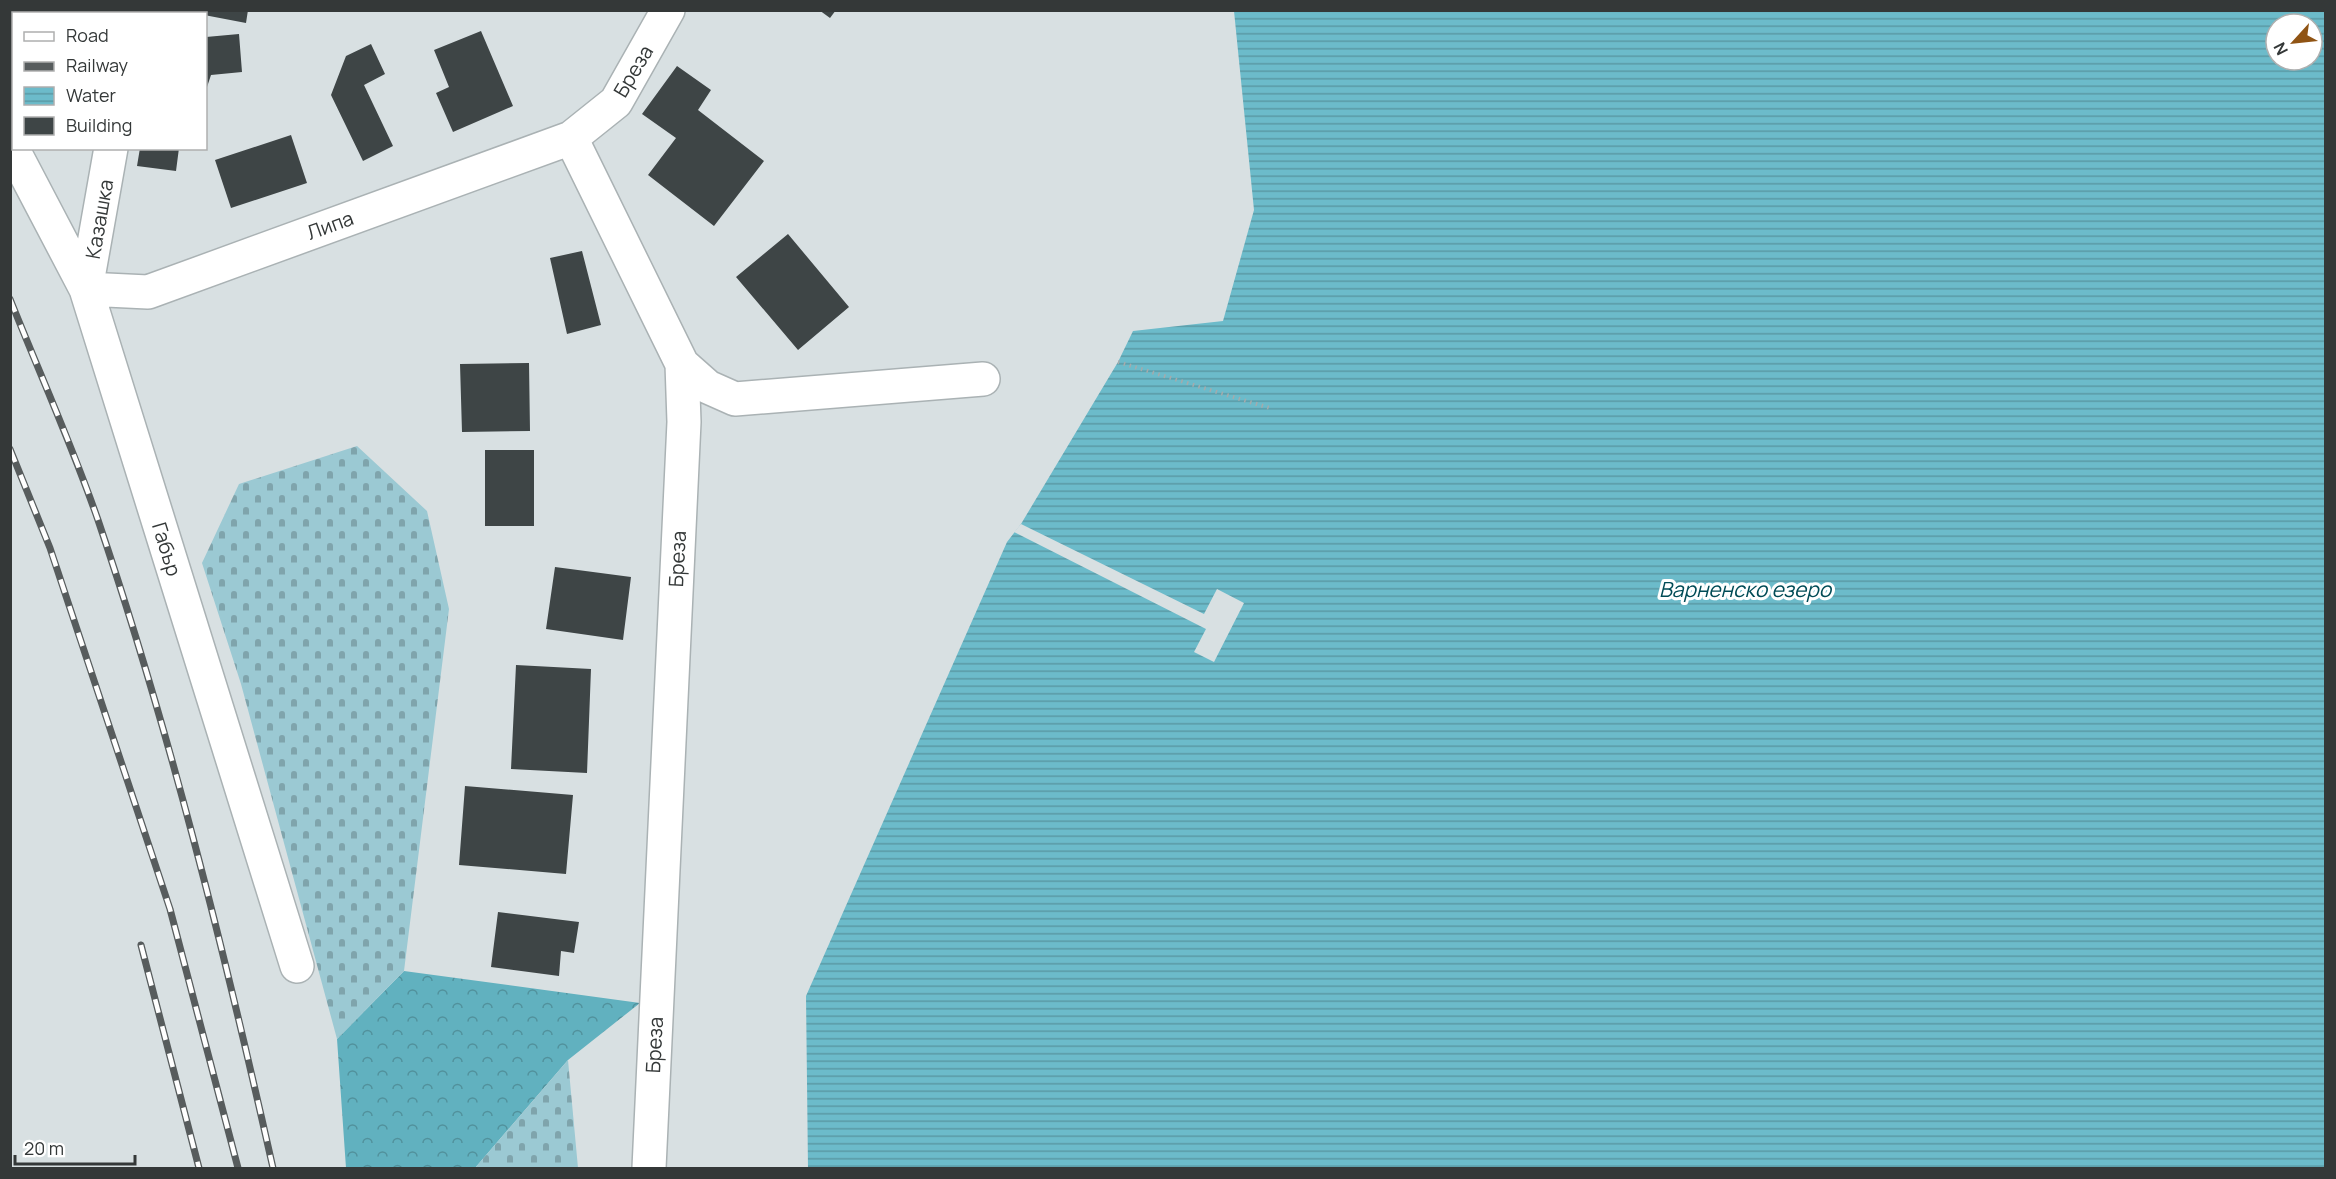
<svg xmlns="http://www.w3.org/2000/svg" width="2336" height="1179" viewBox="0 0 2336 1179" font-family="Manrope,sans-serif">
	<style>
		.forest { fill: url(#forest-crowns) }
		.cemetery { fill: url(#cemetery-stones) }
		.water { fill: url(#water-rules); fill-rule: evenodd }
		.pier { fill: #d8e0e2 }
		.building { fill: #3e4546 }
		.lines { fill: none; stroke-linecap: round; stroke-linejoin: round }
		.minor-casing { stroke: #aab2b4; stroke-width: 36 }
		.path { stroke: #a4abac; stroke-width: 4; stroke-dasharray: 1.5 4.5; stroke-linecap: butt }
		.minor { stroke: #fff; stroke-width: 33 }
		.rail-casing { stroke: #575c5d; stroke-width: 7 }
		.rail { stroke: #fff; stroke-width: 4.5; stroke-dasharray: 14; stroke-linecap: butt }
		.labels { text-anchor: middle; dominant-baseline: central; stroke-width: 6; stroke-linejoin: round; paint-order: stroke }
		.street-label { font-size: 20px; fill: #343838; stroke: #fff }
		.water-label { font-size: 21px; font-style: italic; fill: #004b56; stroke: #fff }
	</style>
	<defs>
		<pattern id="forest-crowns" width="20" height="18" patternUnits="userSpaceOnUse" patternTransform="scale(1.5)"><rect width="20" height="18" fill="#61b1bf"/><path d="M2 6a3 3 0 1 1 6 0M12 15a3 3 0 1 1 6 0" fill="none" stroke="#51919c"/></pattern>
		<pattern id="cemetery-stones" width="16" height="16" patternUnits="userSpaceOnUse" patternTransform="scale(1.5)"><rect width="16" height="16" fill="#9bc9d3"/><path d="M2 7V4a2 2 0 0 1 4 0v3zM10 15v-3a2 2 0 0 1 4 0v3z" fill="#7fa4ac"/></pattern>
		<pattern id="water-rules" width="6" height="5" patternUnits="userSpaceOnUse" patternTransform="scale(1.5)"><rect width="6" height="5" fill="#6cbbca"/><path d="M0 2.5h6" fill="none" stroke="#5a99a5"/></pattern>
	</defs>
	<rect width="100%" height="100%" fill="#d8e0e2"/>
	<path class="forest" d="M 404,971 L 640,1003 L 568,1060 L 475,1168 L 346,1168 L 337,1039 Z"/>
	<path class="cemetery" d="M 357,446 L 427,511 L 449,609 L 404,971 L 337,1039 L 241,684 L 202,563 L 239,484 Z
		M 568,1060 L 578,1168 L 475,1168 Z"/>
	<path class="water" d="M 1234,11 L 2325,11 L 2325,1168 L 808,1168 L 806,996 L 1007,542 L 1021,524 L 1118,362 L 1133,331 L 1223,321 L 1254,210 ZM 2276,24 L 2312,24 L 2312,60 L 2276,60 Z"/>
	<path class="pier" d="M 1021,524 L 1204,614 L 1217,589 L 1244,603 L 1214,662 L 1194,652 L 1206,629 L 1014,532 Z"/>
	<path class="building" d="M 29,10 L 117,10 L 116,14 L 30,14 Z
		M 178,10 L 248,10 L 246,23 Z
		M 819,10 L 836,10 L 830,18 Z
		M 481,31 L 513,106 L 453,132 L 436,93 L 449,87 L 434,50 Z
		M 239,34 L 242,72 L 211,75 L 206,90 L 206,37 Z
		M 371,44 L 385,74 L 364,85 L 393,146 L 363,161 L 331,95 L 346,56 Z
		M 677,66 L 711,90 L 698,110 L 764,161 L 714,226 L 648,175 L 676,138 L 642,114 Z
		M 291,135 L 307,183 L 231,208 L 215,160 Z
		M 140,148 L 179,148 L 176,171 L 137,166 Z
		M 788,234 L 849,307 L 798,350 L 736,277 Z
		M 582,251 L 601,325 L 567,334 L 550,258 Z
		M 529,363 L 530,431 L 462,432 L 460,364 Z
		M 485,450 L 534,450 L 534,526 L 485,526 Z
		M 555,567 L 631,577 L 623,640 L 546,629 Z
		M 516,665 L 591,669 L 587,773 L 511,769 Z
		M 465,786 L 573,795 L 566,874 L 459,865 Z
		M 498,912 L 579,922 L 574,953 L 561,951 L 559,976 L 491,967 Z"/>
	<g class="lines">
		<defs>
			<path id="minor" d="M 136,14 L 136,10
				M 10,144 L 86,289 L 297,966
				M 111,148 L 86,289 L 148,292 L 571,138
				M 682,364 L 708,387 L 735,399 L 983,379
				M 649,1168 L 684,422 L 682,364 L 571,138 L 616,102 L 668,10"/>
		</defs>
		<use href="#minor" class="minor-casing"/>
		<path class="path" d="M 1118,362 L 1273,409"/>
		<use href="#minor" class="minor"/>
		<defs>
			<path id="rail" d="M 10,299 C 39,372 72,445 98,520 C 170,732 224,950 273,1168
				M 10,449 L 50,548 L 170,909 L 238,1168
				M 141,945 L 199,1168"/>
		</defs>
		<use href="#rail" class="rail-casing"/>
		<use href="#rail" class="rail"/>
	</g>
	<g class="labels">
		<g class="street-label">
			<text transform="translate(633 71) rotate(-59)">Бреза</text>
			<text transform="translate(99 219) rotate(-80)">Казашка</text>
			<text transform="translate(330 225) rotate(-20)">Липа</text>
			<text transform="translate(167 549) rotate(73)">Габър</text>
			<text transform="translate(677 559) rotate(-87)">Бреза</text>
			<text transform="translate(654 1045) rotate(-87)">Бреза</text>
		</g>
		<g class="water-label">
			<text x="1745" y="589">Варненско езеро</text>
		</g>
	</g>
	<rect width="2336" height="1179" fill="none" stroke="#343838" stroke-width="24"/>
	<rect x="12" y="12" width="195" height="138" fill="#ffffff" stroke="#aeafaf" stroke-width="1.5"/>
	<rect x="24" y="32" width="30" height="9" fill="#ffffff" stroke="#aeafaf" stroke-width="1.5"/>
	<text x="66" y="42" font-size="18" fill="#343838">Road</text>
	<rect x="24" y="62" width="30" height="9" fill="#575c5d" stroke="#aeafaf" stroke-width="1.5"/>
	<text x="66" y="72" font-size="18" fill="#343838">Railway</text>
	<rect x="24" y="87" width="30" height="18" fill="url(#water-rules)" stroke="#aeafaf" stroke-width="1.5"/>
	<text x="66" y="102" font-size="18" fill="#343838">Water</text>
	<rect x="24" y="117" width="30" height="18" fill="#3e4546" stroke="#aeafaf" stroke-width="1.5"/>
	<text x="66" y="132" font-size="18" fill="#343838">Building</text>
	<g transform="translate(2294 42) rotate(243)"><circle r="28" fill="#ffffff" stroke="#aeafaf" stroke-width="1.5"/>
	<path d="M0-4.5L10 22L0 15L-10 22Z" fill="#905414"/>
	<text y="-9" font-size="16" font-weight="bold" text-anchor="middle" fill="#343838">N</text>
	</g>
	<path d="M15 1155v9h120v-9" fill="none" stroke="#343838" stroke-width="3"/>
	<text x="24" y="1155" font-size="18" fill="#343838" stroke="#ffffff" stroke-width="4.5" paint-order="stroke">20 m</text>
</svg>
